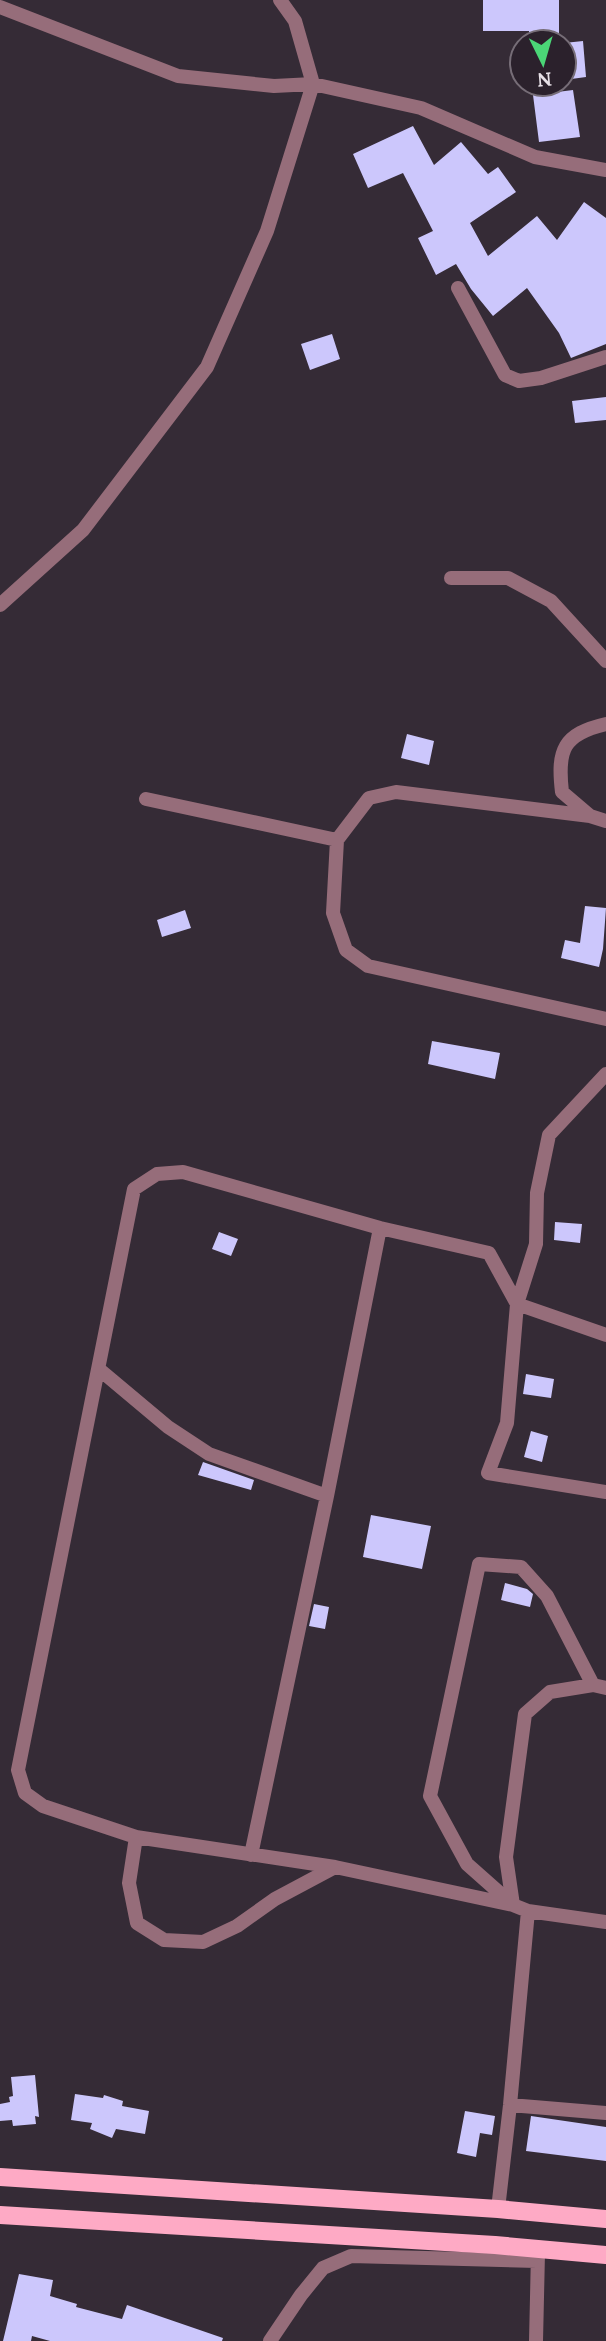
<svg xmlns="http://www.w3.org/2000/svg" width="606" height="2341" viewBox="0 0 606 2341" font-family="Lora,serif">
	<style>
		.building { fill: #ccc7fc }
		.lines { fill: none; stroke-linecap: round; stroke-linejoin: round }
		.street { stroke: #966d7a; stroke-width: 14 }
		.primary { stroke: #feaac5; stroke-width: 18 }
	</style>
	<rect width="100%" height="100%" fill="#352b36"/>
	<path class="building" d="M 483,0 L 559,0 L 559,42 L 530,42 L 529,31 L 483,31 Z
		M 583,41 L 586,77 L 564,80 L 564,43 Z
		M 573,90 L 580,137 L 539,142 L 533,95 Z
		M 413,126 L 434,165 L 461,142 L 488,174 L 498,167 L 516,192 L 470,223 L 488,256 L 537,216 L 557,240 L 584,202 L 606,218 L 606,344 L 571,358 L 559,333 L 527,288 L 493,316 L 471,289 L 456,264 L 436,275 L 418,238 L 433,231 L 403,173 L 368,188 L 353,154 Z
		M 332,334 L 340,359 L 310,370 L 301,344 Z
		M 606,397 L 606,420 L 575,423 L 572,401 Z
		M 407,734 L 434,741 L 429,765 L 401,758 Z
		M 585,906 L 606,908 L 603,949 L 599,967 L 561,958 L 565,940 L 580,943 Z
		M 185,910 L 191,928 L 162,937 L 157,920 Z
		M 432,1041 L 500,1053 L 495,1079 L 428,1064 Z
		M 555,1222 L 582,1224 L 580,1243 L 554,1240 Z
		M 219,1232 L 238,1239 L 231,1256 L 212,1249 Z
		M 526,1374 L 554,1379 L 551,1398 L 523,1394 Z
		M 531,1431 L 548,1436 L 542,1462 L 524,1457 Z
		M 203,1462 L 254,1480 L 251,1490 L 198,1475 Z
		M 371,1515 L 431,1526 L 422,1569 L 363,1557 Z
		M 505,1583 L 527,1589 L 533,1594 L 530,1607 L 501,1600 Z
		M 314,1604 L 329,1607 L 325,1629 L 309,1626 Z
		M 35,2075 L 39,2117 L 35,2116 L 36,2124 L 13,2126 L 12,2120 L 0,2121 L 0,2104 L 10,2102 L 9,2097 L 13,2096 L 11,2077 Z
		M 75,2094 L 103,2098 L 104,2095 L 123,2101 L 122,2106 L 149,2111 L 145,2134 L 116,2129 L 112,2138 L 90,2129 L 92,2123 L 71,2120 Z
		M 465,2111 L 495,2116 L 492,2135 L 480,2133 L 476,2157 L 457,2153 Z
		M 531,2116 L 606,2127 L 606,2161 L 526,2151 Z
		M 19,2274 L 53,2280 L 50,2296 L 77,2304 L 76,2307 L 122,2319 L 127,2305 L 223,2338 L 222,2341 L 50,2341 L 32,2336 L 31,2341 L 3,2341 Z"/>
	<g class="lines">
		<path class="street" d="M 0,7 L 178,76 L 274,86 L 313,84 L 421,108 L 535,157 L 606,170
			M 458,288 L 505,375 L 519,381 L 541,378 L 606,357
			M 451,578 L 508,578 L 551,601 L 606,661
			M 0,605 L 83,530 L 207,367 L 267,231 L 313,84 L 295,21 L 280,0
			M 146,799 L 337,840
			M 589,815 L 562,792 C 557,750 563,734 606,724
			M 606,821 L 590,816 L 396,792 L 369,798 L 337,840 L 333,913 L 346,950 L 368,966 L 606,1019
			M 606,1074 L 549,1135 L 537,1193 L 536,1244 L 517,1304 L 507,1423 L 488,1473 L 606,1492
			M 606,1335 L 517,1304 L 489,1253 L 380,1228 L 183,1172 L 157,1174 L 134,1189 L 18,1770 L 25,1793 L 43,1806 L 136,1837 L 335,1867 L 513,1905 L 528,1911 L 606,1922
			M 100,1370 L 168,1427 L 209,1454 L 327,1496
			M 136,1837 L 129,1883 L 137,1923 L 164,1940 L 203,1942 L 237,1926 L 275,1899 L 335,1867
			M 251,1855 L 327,1496 L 380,1228
			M 511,1903 L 467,1864 L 430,1796 L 479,1564 L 521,1567 L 547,1596 L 593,1685
			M 513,1905 L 506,1857 L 525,1714 L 550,1692 L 593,1685 L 606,1688
			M 510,2105 L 606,2113
			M 498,2209 L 510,2105 L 528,1911
			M 270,2341 L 301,2295 L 323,2268 L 351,2256 L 537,2261
			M 536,2341 L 538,2253"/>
		<path class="primary" d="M 0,2177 L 498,2209 L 606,2219
			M 0,2215 L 495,2245 L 606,2255"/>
	</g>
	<g transform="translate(543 63) rotate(175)"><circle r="33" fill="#2b212c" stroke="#766d77" stroke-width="2"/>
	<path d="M0-5L12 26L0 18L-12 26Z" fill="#4bd677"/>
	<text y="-10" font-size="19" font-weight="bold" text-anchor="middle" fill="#e7e0e7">N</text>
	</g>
</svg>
